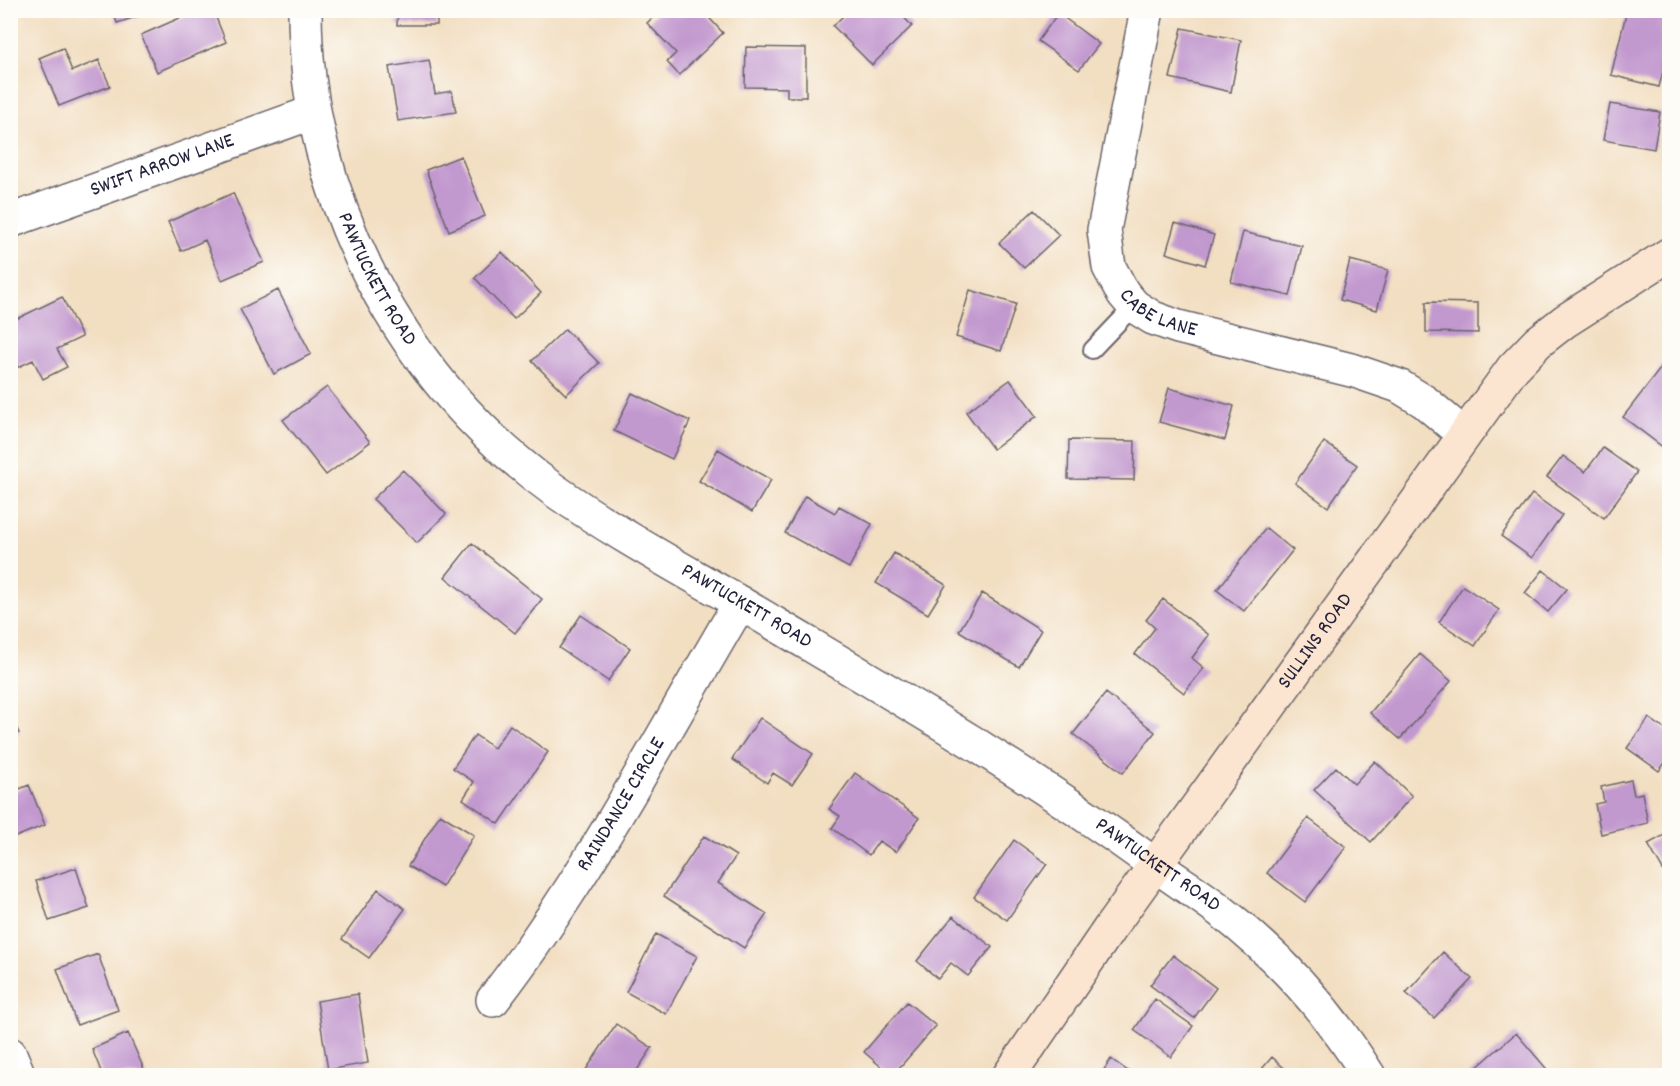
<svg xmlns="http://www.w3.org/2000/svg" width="1680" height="1086" viewBox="0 0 1680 1086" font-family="Dekko,sans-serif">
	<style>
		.building { fill: #c299cf }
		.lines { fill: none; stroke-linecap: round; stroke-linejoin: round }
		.lane-casing { stroke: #6b646a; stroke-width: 20 }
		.street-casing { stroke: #6b646a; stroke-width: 36 }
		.secondary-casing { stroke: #6b646a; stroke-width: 36 }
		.lane { stroke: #fff; stroke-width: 16 }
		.street { stroke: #fff; stroke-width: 33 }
		.secondary { stroke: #fce5d0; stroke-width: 33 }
		.labels { text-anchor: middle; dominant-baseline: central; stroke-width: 6; stroke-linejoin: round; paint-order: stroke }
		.street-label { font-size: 21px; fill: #22223b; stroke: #fdfcf7 }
	</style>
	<rect width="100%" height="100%" fill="#fdfcf7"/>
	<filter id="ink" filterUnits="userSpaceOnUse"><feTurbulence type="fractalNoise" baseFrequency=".0167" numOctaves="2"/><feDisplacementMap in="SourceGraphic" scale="12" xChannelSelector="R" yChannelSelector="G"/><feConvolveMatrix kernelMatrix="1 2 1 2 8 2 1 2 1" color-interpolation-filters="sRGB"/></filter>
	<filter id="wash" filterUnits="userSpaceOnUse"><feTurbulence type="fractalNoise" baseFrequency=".008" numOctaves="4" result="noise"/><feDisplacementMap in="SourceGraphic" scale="24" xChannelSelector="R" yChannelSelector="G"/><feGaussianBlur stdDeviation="1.35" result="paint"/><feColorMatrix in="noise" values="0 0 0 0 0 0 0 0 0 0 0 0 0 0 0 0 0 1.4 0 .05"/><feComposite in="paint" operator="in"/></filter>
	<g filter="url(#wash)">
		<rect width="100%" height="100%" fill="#f2dec1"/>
		<g id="blocks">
			<path class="building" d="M 113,10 L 141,10 L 142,15 L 117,23 Z
				M 198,10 L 213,10 L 226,42 L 157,72 L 141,35 Z
				M 398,10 L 437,10 L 437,25 L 397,25 Z
				M 660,10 L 702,10 L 723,33 L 679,75 L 667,62 L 676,53 L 647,23 Z
				M 849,10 L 897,10 L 912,26 L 872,65 L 833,26 Z
				M 1627,10 L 1670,10 L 1670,45 L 1659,87 L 1611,75 Z
				M 1058,13 L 1099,44 L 1079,70 L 1038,41 Z
				M 1182,28 L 1241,40 L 1231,92 L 1170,78 Z
				M 746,47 L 806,48 L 806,97 L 787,97 L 787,88 L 745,87 Z
				M 63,48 L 72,71 L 99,60 L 110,86 L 59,106 L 39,58 Z
				M 429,60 L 435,94 L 452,91 L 456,112 L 398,121 L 389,67 Z
				M 1610,104 L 1660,112 L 1654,149 L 1603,140 Z
				M 461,156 L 485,216 L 449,231 L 426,170 Z
				M 233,193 L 264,262 L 222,280 L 205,240 L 181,251 L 168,222 Z
				M 1034,210 L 1059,235 L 1024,268 L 999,243 Z
				M 1175,223 L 1214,235 L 1205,265 L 1166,253 Z
				M 1243,232 L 1302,246 L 1290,296 L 1231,282 Z
				M 502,252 L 541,293 L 514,319 L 475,278 Z
				M 1350,260 L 1388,270 L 1377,310 L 1340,300 Z
				M 278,290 L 311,354 L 274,374 L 240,309 Z
				M 970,290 L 1016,304 L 1001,351 L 956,337 Z
				M 62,297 L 82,337 L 57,349 L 67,367 L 43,379 L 33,360 L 12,370 L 10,322 Z
				M 1426,302 L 1478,303 L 1478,333 L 1426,332 Z
				M 565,329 L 599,363 L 566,395 L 532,361 Z
				M 1663,365 L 1670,370 L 1668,451 L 1623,417 Z
				M 1010,380 L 1037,416 L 993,449 L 966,412 Z
				M 327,387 L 370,442 L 326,475 L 283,420 Z
				M 1169,388 L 1234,406 L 1225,440 L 1159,422 Z
				M 632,393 L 690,421 L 672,459 L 614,431 Z
				M 1069,440 L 1135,441 L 1134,480 L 1068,479 Z
				M 1324,442 L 1357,465 L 1328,507 L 1295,483 Z
				M 1603,448 L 1637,472 L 1604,518 L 1547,477 L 1563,456 L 1585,472 Z
				M 718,449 L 771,480 L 752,512 L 699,481 Z
				M 403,470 L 446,514 L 417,543 L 373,499 Z
				M 1532,494 L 1562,515 L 1532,558 L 1501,536 Z
				M 805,496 L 835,513 L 839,506 L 872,524 L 849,568 L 785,533 Z
				M 1266,528 L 1293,550 L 1244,611 L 1217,590 Z
				M 472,543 L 542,599 L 515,633 L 445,577 Z
				M 894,553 L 946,585 L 928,614 L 876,583 Z
				M 1543,570 L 1567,589 L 1548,612 L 1525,593 Z
				M 1463,586 L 1499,610 L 1475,646 L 1439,622 Z
				M 982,593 L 1041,630 L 1019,667 L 959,631 Z
				M 1163,599 L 1209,635 L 1192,658 L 1204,668 L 1184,693 L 1135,654 L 1155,628 L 1146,620 Z
				M 581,615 L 630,648 L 608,681 L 559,648 Z
				M 1420,654 L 1451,681 L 1400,739 L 1370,713 Z
				M 1106,693 L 1155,732 L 1123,773 L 1073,734 Z
				M 10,713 L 19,733 L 10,737 Z
				M 760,718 L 813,754 L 792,785 L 773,773 L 767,783 L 732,759 Z
				M 1649,718 L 1670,733 L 1670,756 L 1659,771 L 1627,748 Z
				M 510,725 L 548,752 L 499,824 L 463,799 L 474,782 L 453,768 L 475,735 L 494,748 Z
				M 1375,761 L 1412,796 L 1371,842 L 1314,790 L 1336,767 L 1354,784 Z
				M 855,773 L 919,818 L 896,852 L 879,841 L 869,855 L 832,828 L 840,816 L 829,809 Z
				M 1631,780 L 1634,795 L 1642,793 L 1648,823 L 1601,834 L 1595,804 L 1604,802 L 1601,787 Z
				M 29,785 L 45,825 L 13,838 L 10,831 L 10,793 Z
				M 440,814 L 474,835 L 442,887 L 408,866 Z
				M 1308,818 L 1346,847 L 1305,902 L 1267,873 Z
				M 1670,832 L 1670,876 L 1667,877 L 1648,844 Z
				M 704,836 L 736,856 L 718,883 L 767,914 L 744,948 L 664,896 Z
				M 1014,840 L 1047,864 L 1007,920 L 974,897 Z
				M 76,868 L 89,908 L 49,921 L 36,881 Z
				M 378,889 L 405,909 L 369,958 L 342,939 Z
				M 953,916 L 992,947 L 968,976 L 951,963 L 938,979 L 917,961 Z
				M 656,934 L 697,956 L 666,1014 L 626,992 Z
				M 1443,952 L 1472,979 L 1434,1018 L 1406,993 Z
				M 98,954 L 118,1010 L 77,1025 L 57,969 Z
				M 1173,955 L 1216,988 L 1194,1018 L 1150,985 Z
				M 358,994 L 368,1063 L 328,1070 L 317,1001 Z
				M 1155,999 L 1193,1026 L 1171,1057 L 1134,1030 Z
				M 907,1002 L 936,1026 L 892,1076 L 864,1052 Z
				M 616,1024 L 652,1048 L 633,1076 L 582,1076 Z
				M 128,1033 L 147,1076 L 103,1076 L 92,1049 Z
				M 1516,1033 L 1551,1074 L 1467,1076 Z
				M 1272,1057 L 1293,1076 L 1256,1076 Z
				M 1111,1059 L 1135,1076 L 1100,1076 Z"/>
		</g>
	</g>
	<g filter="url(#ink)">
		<use href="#blocks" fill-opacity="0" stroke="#6b646a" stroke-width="1.5"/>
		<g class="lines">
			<defs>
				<path id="lane" d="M 1092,350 L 1134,306"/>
				<g id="street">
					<path id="s1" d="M 305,10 C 305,199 401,380 554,490 C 625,540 703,580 777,625 C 905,701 1031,774 1151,862 C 1174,879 1199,894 1222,912 C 1280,957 1330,1013 1369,1076"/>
					<path id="s2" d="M 1147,10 L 1104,230 L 1109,267 L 1123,293 L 1134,306 L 1153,318 L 1178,327 L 1355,371 L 1399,386 L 1425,402 L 1463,434"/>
					<path id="s3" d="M 10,221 L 314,112"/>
					<path id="s4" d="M 493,1000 C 588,877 661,736 740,603"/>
					<path d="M 10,1054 L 19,1076"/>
				</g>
				<g id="secondary">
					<path id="s5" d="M 1009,1076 L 1110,928 L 1513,368 L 1538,342 L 1565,321 L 1670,254"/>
				</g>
			</defs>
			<use href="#lane" class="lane-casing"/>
			<use href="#street" class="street-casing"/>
			<use href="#secondary" class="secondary-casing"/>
			<use href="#lane" class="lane"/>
			<use href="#street" class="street"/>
			<use href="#secondary" class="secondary"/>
		</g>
	</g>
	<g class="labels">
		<g class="street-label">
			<text stroke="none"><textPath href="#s3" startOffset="162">SWIFT ARROW LANE</textPath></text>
			<text stroke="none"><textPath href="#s1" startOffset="282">PAWTUCKETT ROAD</textPath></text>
			<text stroke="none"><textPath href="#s2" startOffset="333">CABE LANE</textPath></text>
			<text stroke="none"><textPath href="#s1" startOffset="786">PAWTUCKETT ROAD</textPath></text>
			<text stroke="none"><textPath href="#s5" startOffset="532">SULLINS ROAD</textPath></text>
			<text stroke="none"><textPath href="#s4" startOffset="234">RAINDANCE CIRCLE</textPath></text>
			<text stroke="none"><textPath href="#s1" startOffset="1272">PAWTUCKETT ROAD</textPath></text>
		</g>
	</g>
	<rect width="1680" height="1086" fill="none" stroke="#fdfcf7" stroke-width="36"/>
</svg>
